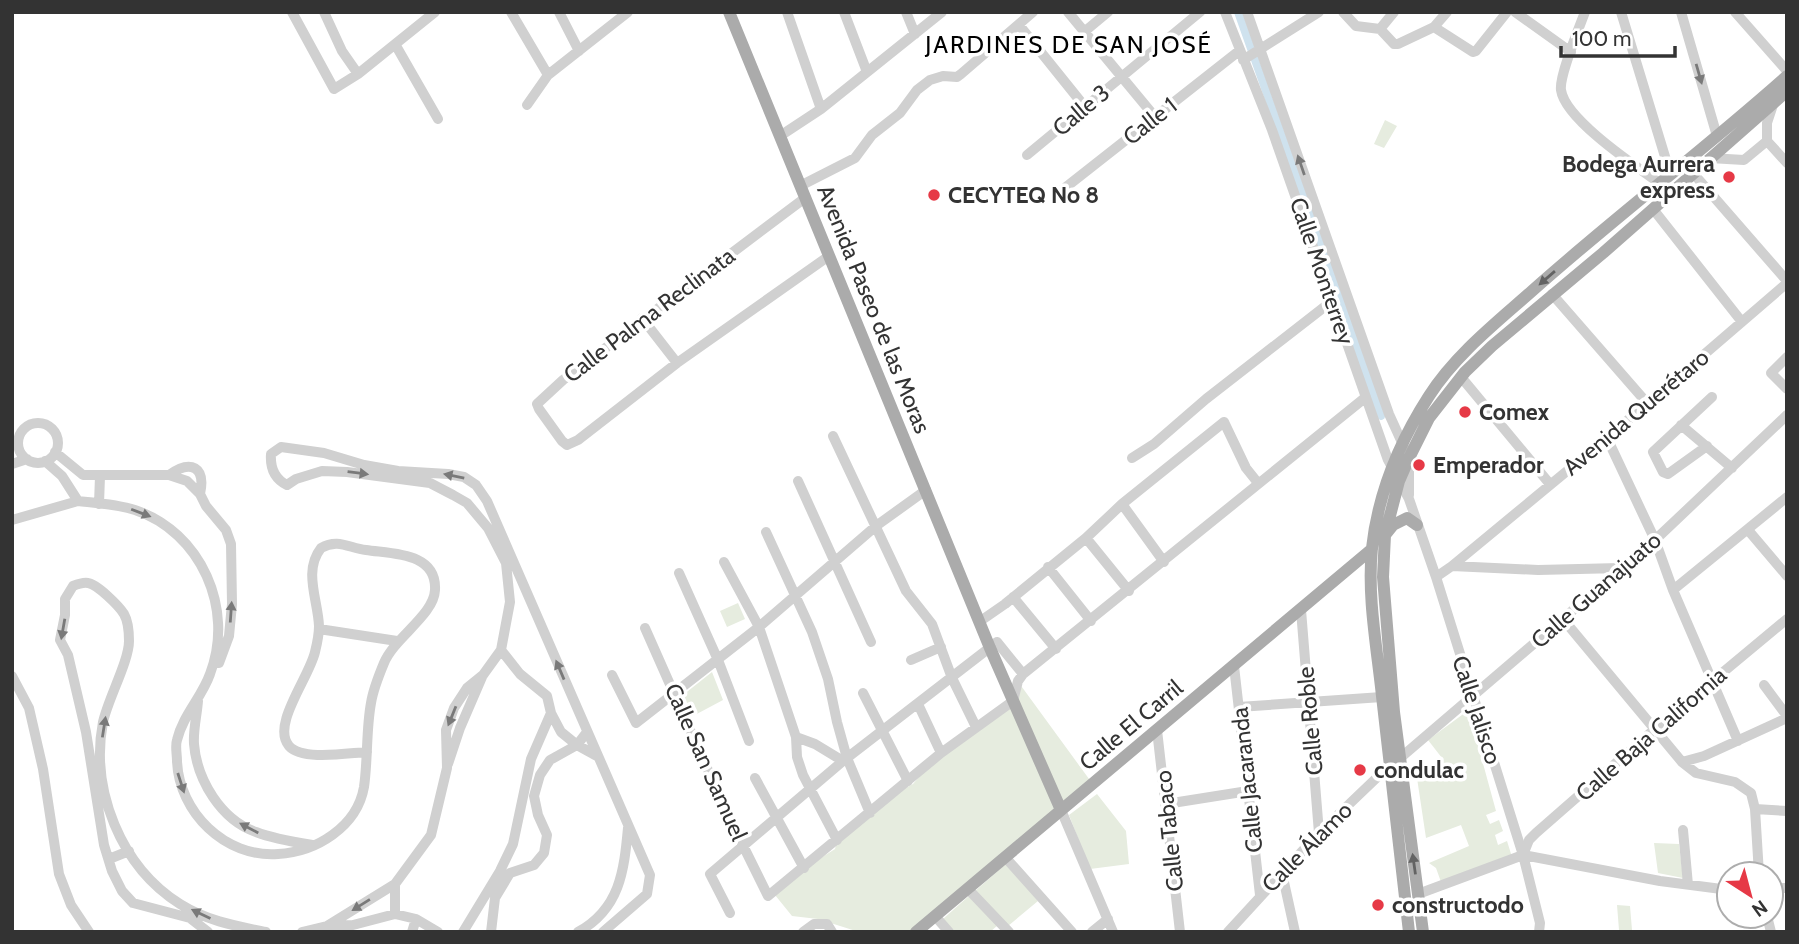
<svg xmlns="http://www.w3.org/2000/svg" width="1799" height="944" viewBox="0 0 1799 944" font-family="Cabin,sans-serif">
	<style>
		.green { fill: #e6ecdf }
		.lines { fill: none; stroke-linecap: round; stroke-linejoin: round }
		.canal { stroke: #cfe2ee; stroke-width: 8 }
		.minor { stroke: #d0d0d0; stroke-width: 10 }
		.major { stroke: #ababab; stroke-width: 12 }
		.oneway { fill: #7a7a7a }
		.oneway2 { fill: #636363 }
		.poi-dot { fill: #e63946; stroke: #fff; stroke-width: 2.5 }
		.labels { text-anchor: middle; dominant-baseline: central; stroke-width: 7; stroke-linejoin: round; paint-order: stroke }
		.street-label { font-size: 23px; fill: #333; stroke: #fff }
		.poi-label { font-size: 23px; font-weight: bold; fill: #333; stroke: #fff; text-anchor: start }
		.neighbourhood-label { font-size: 24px; letter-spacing: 2px; fill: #000; stroke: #fff }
	</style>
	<rect width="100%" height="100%" fill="#fff"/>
	<path class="green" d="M 1385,120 L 1397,126 L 1384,148 L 1374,144 Z
		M 738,603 L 745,619 L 727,627 L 720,611 Z
		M 712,672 L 723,700 L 693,716 L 683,695 Z
		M 1019,683 L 1092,783 L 1063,807 L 1016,697 Z
		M 1012,700 L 1059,810 L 916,932 L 859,932 L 818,919 L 792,916 L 775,895 L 805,868 L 835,849 L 837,841 L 900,791 L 913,784 L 925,770 Z
		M 1466,712 L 1470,716 L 1496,811 L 1486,815 L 1490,824 L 1499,820 L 1503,831 L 1495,835 L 1498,845 L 1507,841 L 1512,857 L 1441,882 L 1436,868 L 1429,863 L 1469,846 L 1461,825 L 1426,838 L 1417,778 L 1442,758 L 1428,740 Z
		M 1097,794 L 1126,831 L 1129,864 L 1090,869 L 1069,815 Z
		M 1654,843 L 1679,844 L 1683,878 L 1658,873 Z
		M 1007,863 L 1038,901 L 1008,926 L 975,891 Z
		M 970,895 L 998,925 L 990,932 L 954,932 L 943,919 Z
		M 1617,905 L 1630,906 L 1632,930 L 1619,930 Z"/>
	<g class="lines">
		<path class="canal" d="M 1238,12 L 1381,416"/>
		<path class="minor" d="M 292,12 L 334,89 L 358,74 L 435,12
			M 324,12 L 342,51 L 358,74
			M 511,12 L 548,75
			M 559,12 L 579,51
			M 787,12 L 821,109
			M 844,12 L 867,72
			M 906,12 L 915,34
			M 1068,12 L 1155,117
			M 1225,12 L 1272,130 L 1388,460 L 1409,499 L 1436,577 L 1523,855 L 1540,923 L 1539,932
			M 1247,12 L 1389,414 L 1404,447
			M 1343,12 L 1356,26 L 1380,29 L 1394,44 L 1398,44 L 1434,27 L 1447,12
			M 1515,12 L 1571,52
			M 1585,12 C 1579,28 1559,76 1561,90 C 1565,119 1634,165 1658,182
			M 1621,12 L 1670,173
			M 1681,12 L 1717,136
			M 1735,12 L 1787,71
			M 1019,25 L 1085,107
			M 1434,27 L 1473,52 L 1476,51 L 1507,12
			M 1380,29 L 1394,12
			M 1084,32 L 1108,12
			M 395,44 L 438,119
			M 1243,60 L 1319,12
			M 527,105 L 548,75 L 628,12
			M 1773,105 L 1767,123 L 1767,141 L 1787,163
			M 780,136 L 821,109 L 942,12
			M 1027,155 L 1200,12
			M 1710,158 L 1744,160 L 1767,141
			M 1693,173 L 1787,281
			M 800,186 L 855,158 L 872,135 L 900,113 L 917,90 L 930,80 L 943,76 L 957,77 L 961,74 L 1033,12
			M 1061,191 L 1239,51
			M 805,198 L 563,380 L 537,404 L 539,409 L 562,441 L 567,445 L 578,440 L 677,363 L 829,256
			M 1653,209 L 1742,322
			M 1552,294 L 1647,403
			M 642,318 L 677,363
			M 1787,357 L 1771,373 L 1787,389
			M 1461,377 L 1549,483
			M18 443a20 20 0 1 1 40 0a20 20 0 1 1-40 0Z
			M 1681,425 L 1732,468
			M 833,436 L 906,591 L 932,624 L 952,678 L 976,727
			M 1607,438 L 1655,540 L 1673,590 L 1738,741
			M 1707,446 L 1668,474 L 1663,472 L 1653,452 L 1712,397
			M 55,452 L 83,475 L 169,475 L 187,481 L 200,494 L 206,506 L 226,530 L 231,544 L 232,604 L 229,636 L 219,663
			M 1132,458 L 1154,444 L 1206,399 L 1332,301
			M 45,461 L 62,476 L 78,501 C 97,503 116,504 135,510 C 201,532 235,609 210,674 C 202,697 183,715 177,740 C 175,746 177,754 177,761 C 179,812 225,858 278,854 C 316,852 357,827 364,787 C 368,759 366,730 371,703 C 373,690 379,675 384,663 C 394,638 434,615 435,590 C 437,552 392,554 366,550 C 349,548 338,538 321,548 C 303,571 318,600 319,626 C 319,634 317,644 315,652 C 309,678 271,725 289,746 C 302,761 348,753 367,752
			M 1409,461 L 1409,495
			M 12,464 L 27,459
			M 169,475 C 191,459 206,467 200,494
			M 798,481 L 871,642
			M 99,504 L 100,476
			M 1122,504 L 1164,562
			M 12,520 L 78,501
			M 1748,530 L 1787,576
			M 766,532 L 812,632 L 828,679 L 837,722 L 847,758 L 870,813
			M 1086,538 L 1129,591
			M 724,562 L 759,627 L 796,737 L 797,757 L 803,775 L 837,840
			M 1452,566 L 1607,438 L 1787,283
			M 1048,567 L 1091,621
			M 679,573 L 718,660 L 749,741
			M 1436,577 L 1452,566 L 1538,570 L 1620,568
			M 1673,590 L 1787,497
			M 1013,597 L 1056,649
			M 1301,610 L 1319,833
			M 1563,619 L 1682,762 L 1696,773 L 1735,782 L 1751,793 L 1755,809 L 1759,874
			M 979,622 L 1005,604 L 1086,538 L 1122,504 L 1224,422 L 1246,468 L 1258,483
			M 645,628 L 726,811 L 768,896 L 941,753 L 1013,701 L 1018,681 L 1023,674 L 1366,397
			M 319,629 L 397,641
			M 501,650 L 520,674 L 547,696 L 551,713 L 561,732 L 577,745 L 597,756
			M 911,660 L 941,647
			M 1234,666 L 1260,895
			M 612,675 L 636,723 L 759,627 L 876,526 L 926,490
			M 12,676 L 29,708 L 43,769 L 59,874 L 71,905 L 89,932
			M 1764,685 L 1787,716
			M 863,693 L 908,781
			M 198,701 C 197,715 193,730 194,744 C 197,780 221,820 256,832 C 274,839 294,842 313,845
			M 918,704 L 941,753
			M 1239,707 L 1382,697
			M 1157,730 L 1180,932
			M 796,737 L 815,744 L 843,761
			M 1399,759 L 1655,540 L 1787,415
			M 1682,762 L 1704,756 L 1787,718
			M 448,764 L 460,728 L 482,677
			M 755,778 L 804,868
			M 1166,804 L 1248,791
			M 1755,809 L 1787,811
			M 1061,810 L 1113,932
			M 1683,830 L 1688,885
			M 1523,855 L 1529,840 L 1536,833 L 1656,728 L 1787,619
			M 1523,855 L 1660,881 L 1729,890
			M 1005,857 L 1072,932
			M 109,859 L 129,851
			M 1282,873 L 1295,932
			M 395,884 L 395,914
			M 1771,888 L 1787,888
			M 968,889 L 1009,932
			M 1418,894 L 1523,855
			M 730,913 L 710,874 L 843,761 L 997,642 L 1023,674
			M 935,916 L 949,932
			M 1767,916 L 1771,932
			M 327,926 L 395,884 L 431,835 L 447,768 L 446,730 L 454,708 L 467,688 L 483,675 L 501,650 L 510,602 L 506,563 L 488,528 L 467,503 L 453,495 L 430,483 L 347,472 L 322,471 L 296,479 L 287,485 C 275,479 270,468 271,454 L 281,447 L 324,453 L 364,465 L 398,471 L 448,474 L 464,477 L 476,485 L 487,501 L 650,875 L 647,894 L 603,932
			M 208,932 L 190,918 L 133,903 L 122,891 L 112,871 L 104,845 L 86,732 L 68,655 L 60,640 L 65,615 L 65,599 L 73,586 C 78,584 83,582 88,583 C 97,584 119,606 124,614 C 128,621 129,633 129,641 C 129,661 108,699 103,722 C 90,790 121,867 180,904 C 207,921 236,926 266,932
			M 302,932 L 327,926 L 353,925 L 395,914 L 416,919 L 438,932
			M 412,932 L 416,919
			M 463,932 L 500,871 L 513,844 L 531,759 L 551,713
			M 491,932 L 495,898 L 510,873 L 534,865 L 544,853 L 547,835 L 538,815 L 534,796 L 540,775 L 550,760 L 577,745 L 587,732
			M 578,932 C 620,909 624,871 628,828
			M 803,932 L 814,924 L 827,924 L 832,932
			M 1092,932 L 1108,919
			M 1228,932 L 1319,833 L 1389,766"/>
		<path class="major" d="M 729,12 L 990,648 L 1061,810
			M 1385,535 L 1393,525 L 1407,518 L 1417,525
			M 916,932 L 1372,549
			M 1409,932 C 1400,853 1391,774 1382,696 C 1377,648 1367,596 1372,548 C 1378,494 1400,441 1429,396 C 1455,355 1497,322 1532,291 C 1615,217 1704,150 1787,76
			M 1423,932 L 1394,712 L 1383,577 L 1385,535 L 1399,481 L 1409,458 L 1429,418 L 1465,372 L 1492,346 L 1603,253 L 1787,91"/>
	</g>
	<defs><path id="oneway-solid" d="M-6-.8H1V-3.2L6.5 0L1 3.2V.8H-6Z" transform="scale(1.75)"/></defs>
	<g class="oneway">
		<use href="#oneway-solid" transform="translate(1699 74) rotate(74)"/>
		<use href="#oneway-solid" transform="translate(1301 165) rotate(-109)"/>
		<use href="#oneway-solid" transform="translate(358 473) rotate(7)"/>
		<use href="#oneway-solid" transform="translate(454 476) rotate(-168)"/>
		<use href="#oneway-solid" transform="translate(141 513) rotate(21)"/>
		<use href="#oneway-solid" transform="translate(231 612) rotate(-86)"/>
		<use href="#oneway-solid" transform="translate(63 629) rotate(100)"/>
		<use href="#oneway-solid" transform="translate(560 670) rotate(-113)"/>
		<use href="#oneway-solid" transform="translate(452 716) rotate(112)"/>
		<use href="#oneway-solid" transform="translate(104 727) rotate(-81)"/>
		<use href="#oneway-solid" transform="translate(181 783) rotate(72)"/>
		<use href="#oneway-solid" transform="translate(249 828) rotate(-152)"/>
		<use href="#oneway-solid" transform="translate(361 905) rotate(148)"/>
		<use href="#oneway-solid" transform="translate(201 914) rotate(-154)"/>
	</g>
	<g class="oneway2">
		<use href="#oneway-solid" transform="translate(1547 278) rotate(139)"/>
		<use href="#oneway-solid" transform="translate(1414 864) rotate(-98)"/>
	</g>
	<g class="poi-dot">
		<circle cx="1729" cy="177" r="7"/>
		<circle cx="934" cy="195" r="7"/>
		<circle cx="1465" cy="412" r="7"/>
		<circle cx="1419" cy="465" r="7"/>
		<circle cx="1360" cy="770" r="7"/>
		<circle cx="1378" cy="905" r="7"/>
	</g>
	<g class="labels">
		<g class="street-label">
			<text transform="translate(1081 110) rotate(-40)">Calle 3</text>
			<text transform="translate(1150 121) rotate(-38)">Calle 1</text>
			<text transform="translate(1322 271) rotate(71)">Calle Monterrey</text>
			<text transform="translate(874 309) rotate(68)">Avenida Paseo de las Moras</text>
			<text transform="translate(649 315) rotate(-37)">Calle Palma Reclinata</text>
			<text transform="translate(1636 412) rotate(-40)">Avenida Querétaro</text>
			<text transform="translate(1596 590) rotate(-41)">Calle Guanajuato</text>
			<text transform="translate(1477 710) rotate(72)">Calle Jalisco</text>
			<text transform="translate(1310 721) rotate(-95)">Calle Roble</text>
			<text transform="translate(1131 725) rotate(-40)">Calle El Carril</text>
			<text transform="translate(1651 734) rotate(-41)">Calle Baja California</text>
			<text transform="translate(706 762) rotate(66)">Calle San Samuel</text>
			<text transform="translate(1247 780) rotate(-96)">Calle Jacaranda</text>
			<text transform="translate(1169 831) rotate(-96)">Calle Tabaco</text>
			<text transform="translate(1307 847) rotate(-45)">Calle Álamo</text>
		</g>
		<g class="poi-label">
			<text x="1715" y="164" text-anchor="end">Bodega Aurrera<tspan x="1715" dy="26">express</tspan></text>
			<text x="948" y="195">CECYTEQ No 8</text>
			<text x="1479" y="412">Comex</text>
			<text x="1433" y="465">Emperador</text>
			<text x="1374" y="770">condulac</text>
			<text x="1392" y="905">constructodo</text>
		</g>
		<g class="neighbourhood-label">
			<text x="1069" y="44">JARDINES DE SAN JOSÉ</text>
		</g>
	</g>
	<rect width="1799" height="944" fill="none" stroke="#333333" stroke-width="28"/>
	<g transform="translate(1750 895) rotate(144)"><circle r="33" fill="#ffffff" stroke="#adadad" stroke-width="2"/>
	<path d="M0-5L12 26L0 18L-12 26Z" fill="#e63946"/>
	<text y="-10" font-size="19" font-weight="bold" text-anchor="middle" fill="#333333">N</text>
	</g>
	<path d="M1561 46v10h114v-10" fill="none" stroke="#333333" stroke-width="3.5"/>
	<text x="1572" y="46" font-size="21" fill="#333333" stroke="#ffffff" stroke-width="5" paint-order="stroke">100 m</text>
</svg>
